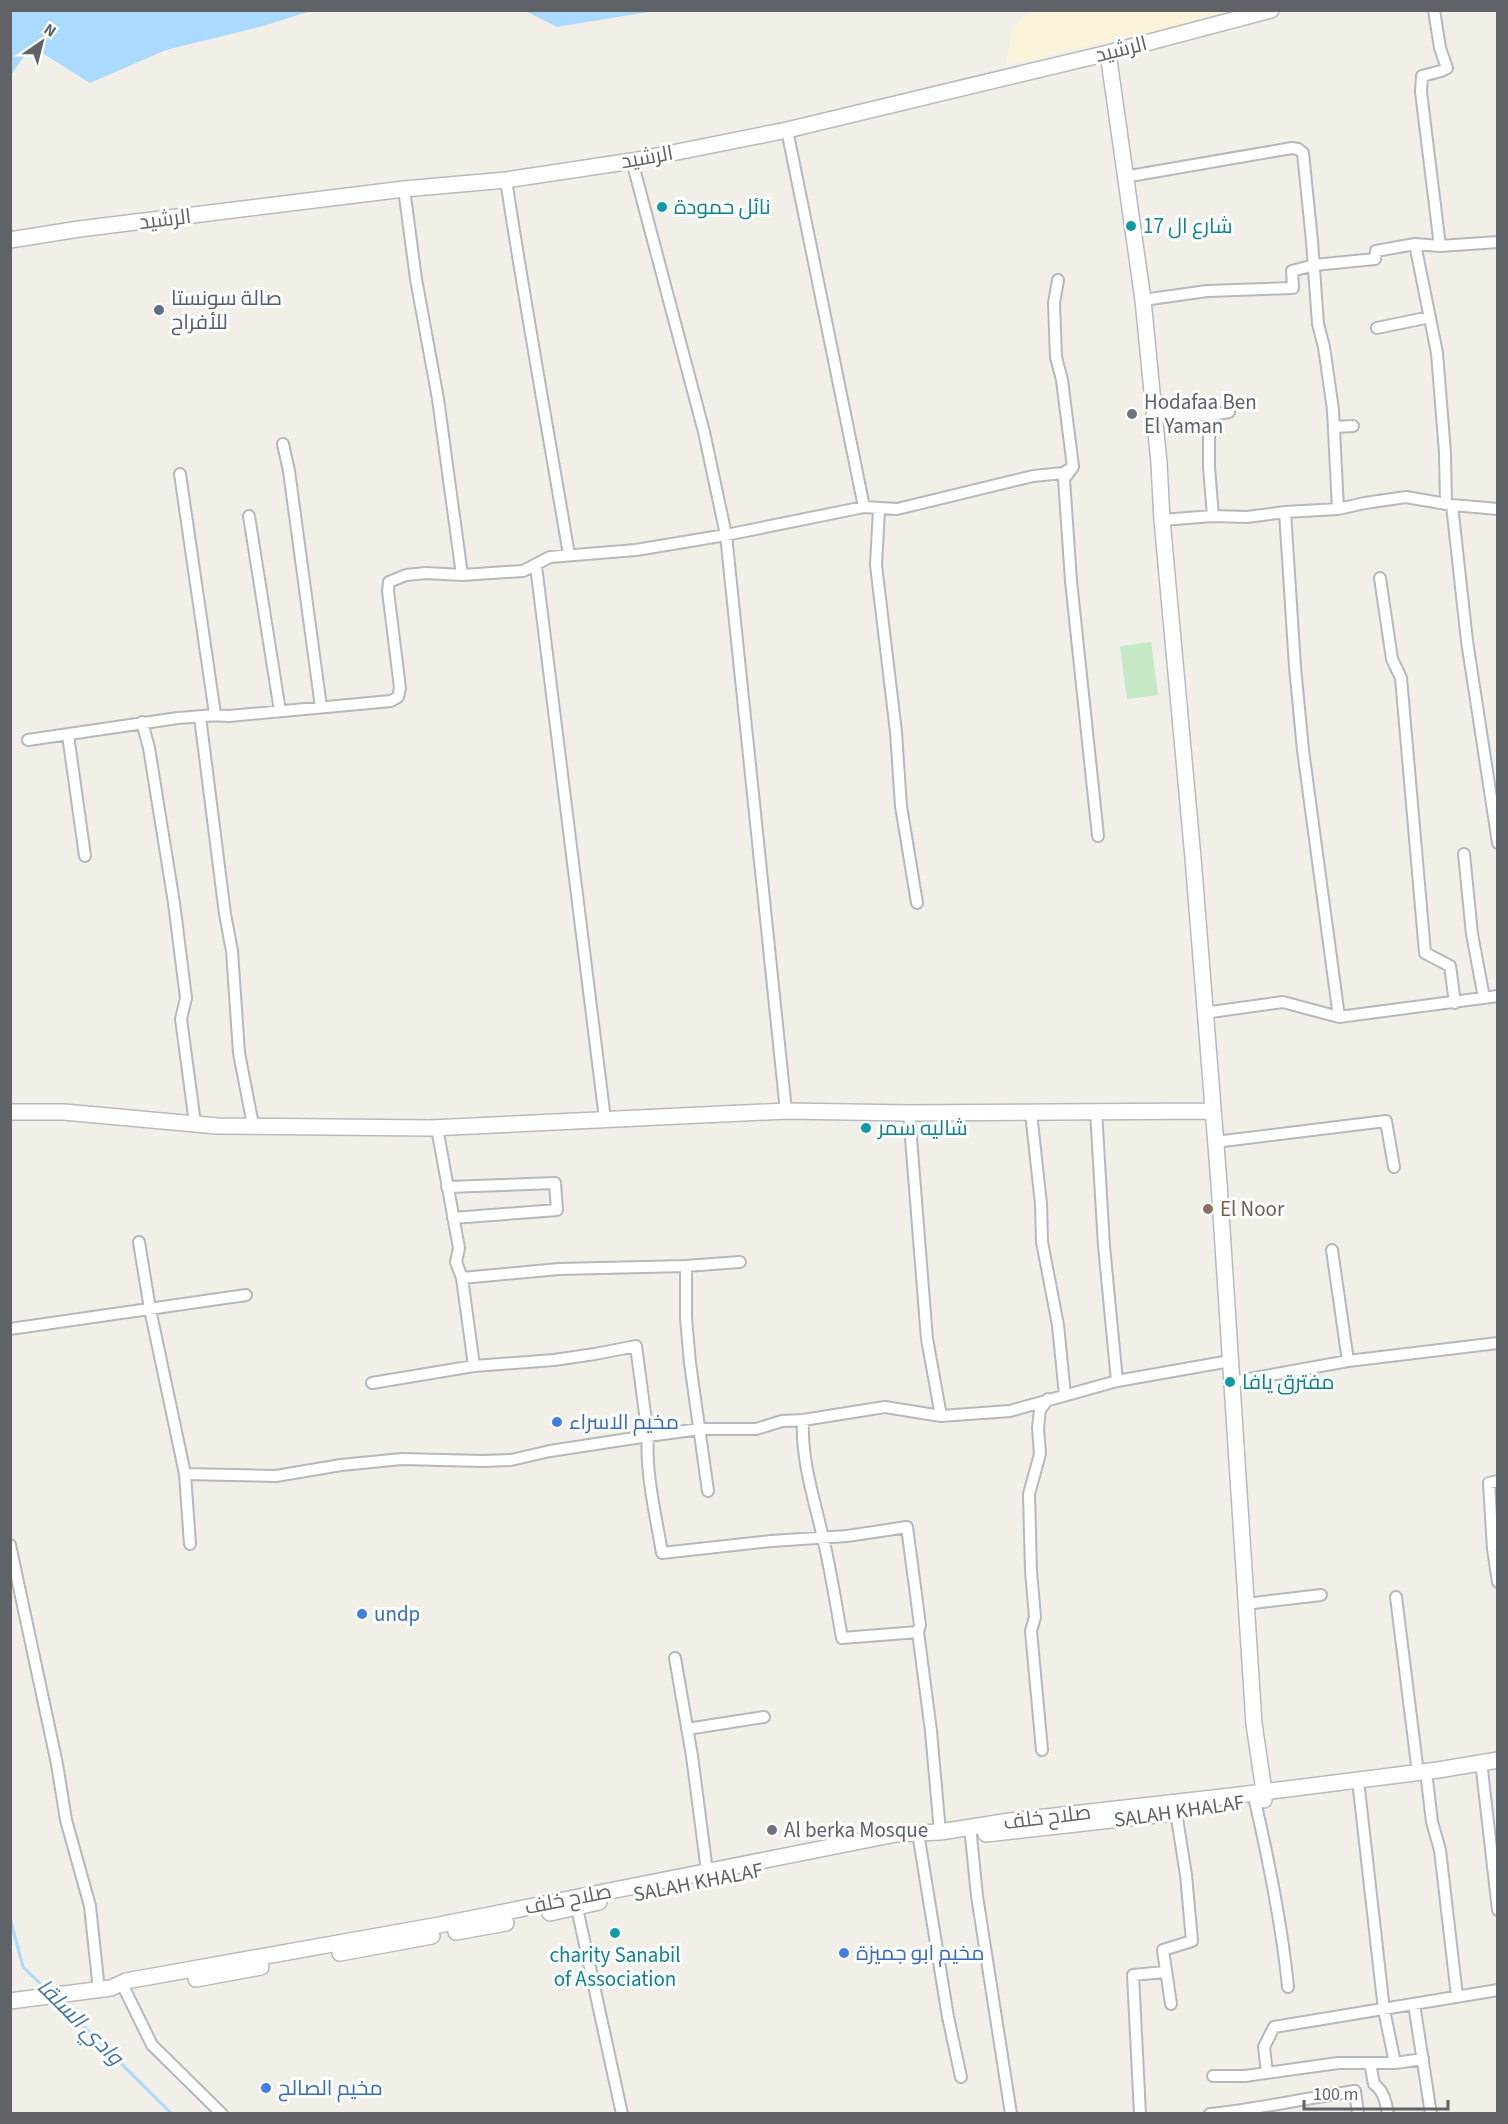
<svg xmlns="http://www.w3.org/2000/svg" width="1508" height="2124" viewBox="0 0 1508 2124" font-family="'Source Sans 3',Cairo,sans-serif">
	<style>
		.green { fill: #c5e8c5 }
		.sand { fill: #fbf3d9 }
		.water { fill: #aadaff }
		.lines { fill: none; stroke-linecap: round; stroke-linejoin: round }
		.stream { stroke: #aadaff; stroke-width: 3 }
		.street-casing { stroke: #b5b8bc; stroke-width: 14 }
		.secondary-casing { stroke: #b6babf; stroke-width: 18 }
		.street { stroke: #fff; stroke-width: 10 }
		.secondary { stroke: #fff; stroke-width: 15 }
		.culture-dot { fill: #0f9aa8; stroke: #fff; stroke-width: 2 }
		.service-dot { fill: #5c6f8a; stroke: #fff; stroke-width: 2 }
		.worship-dot { fill: #6b7280; stroke: #fff; stroke-width: 2 }
		.education-dot { fill: #8d6e63; stroke: #fff; stroke-width: 2 }
		.shop-dot { fill: #3f7fe0; stroke: #fff; stroke-width: 2 }
		.labels { text-anchor: middle; dominant-baseline: central; stroke-width: 6; stroke-linejoin: round; paint-order: stroke }
		.street-label { font-size: 21px; fill: #5f6368; stroke: #fff }
		.culture-label { font-size: 21px; fill: #0d838f; stroke: #fff; text-anchor: start }
		.service-label { font-size: 21px; fill: #4e5e75; stroke: #fff; text-anchor: start }
		.worship-label { font-size: 21px; fill: #5b616d; stroke: #fff; text-anchor: start }
		.education-label { font-size: 21px; fill: #785e54; stroke: #fff; text-anchor: start }
		.shop-label { font-size: 21px; fill: #366cbe; stroke: #fff; text-anchor: start }
		.water-label { font-size: 22px; font-style: italic; fill: #4174aa; stroke: #fff }
	</style>
	<rect width="100%" height="100%" fill="#f1efe8"/>
	<path class="green" d="M 1151,642 L 1158,695 L 1127,699 L 1120,646 Z"/>
	<path class="sand" d="M 1030,11 L 1247,11 L 1006,65 L 1012,30 Z"/>
	<path class="water" d="M 11,10 L 311,10 L 311,11 L 263,26 L 166,50 L 90,83 L 31,46 L 11,75 Z
		M 525,11 L 654,11 L 557,27 Z"/>
	<g class="lines">
		<path class="stream" d="M 10,1918 L 23,1967 L 47,1990
			M 58,2001 L 172,2114"/>
		<defs>
			<path id="street" d="M 1434,10 L 1440,48 L 1447,68 L 1441,71 L 1422,76 L 1421,92 L 1440,246
				M 787,130 L 864,507
				M 632,161 L 704,432 L 726,535 L 786,1111
				M 1124,177 L 1292,148 L 1298,149 L 1303,153 L 1312,241 L 1318,324 L 1324,347 L 1333,410 L 1338,509
				M 506,180 C 525,305 548,430 569,555
				M 404,189 L 416,279 L 438,399 L 462,575
				M 1415,244 L 1437,353 L 1445,453 L 1446,504
				M 1058,280 L 1054,303 L 1056,357 L 1062,380 L 1073,467 L 1064,479 L 1071,581 L 1098,836
				M 1143,300 L 1207,291 L 1293,288 L 1292,271 L 1314,265 L 1375,259 L 1376,251 L 1415,244 L 1440,246 L 1498,242
				M 1377,328 L 1430,317
				M 1154,415 L 1209,415 L 1229,412
				M 1209,415 L 1209,467 L 1213,516
				M 1334,427 L 1353,426
				M 283,444 L 289,471 L 321,707
				M 180,474 L 215,714
				M 1452,505 L 1467,641 L 1498,843
				M 879,509 L 876,565 L 896,732 L 901,806 L 917,903
				M 1285,512 L 1295,667 L 1303,750 L 1339,1017
				M 249,516 L 280,711
				M 1162,520 L 1213,516 L 1247,517 L 1285,512 L 1338,509 L 1365,503 L 1406,497 L 1452,505 L 1498,509
				M 536,566 L 605,1119
				M 1380,578 L 1392,659 L 1401,678 L 1425,953 L 1450,966 L 1455,1003
				M 200,717 L 225,914 L 232,951 L 239,1053 L 253,1125
				M 142,722 L 149,748 L 174,903 L 186,998 L 181,1019 L 195,1123
				M 68,735 L 85,856
				M 28,740 L 178,718 C 196,717 212,714 229,716 L 391,701 L 398,697 L 400,688 L 388,591 L 389,582 L 406,575 L 426,573 L 462,575 L 523,571 L 550,557 L 636,550 L 726,535 L 864,507 L 897,509 L 1033,476 L 1063,473 L 1073,467
				M 1464,854 L 1472,934 L 1484,998
				M 1211,1012 L 1283,1002 L 1339,1017 L 1498,996
				M 1096,1111 L 1104,1246 L 1117,1381
				M 909,1113 L 927,1339 L 941,1416
				M 1031,1113 L 1041,1204 L 1042,1242 L 1058,1325 L 1065,1395
				M 437,1128 L 459,1248 L 456,1262 L 462,1278 L 474,1366
				M 1215,1142 L 1386,1121 L 1394,1167
				M 447,1187 L 555,1183 L 557,1210 L 453,1218
				M 139,1242 L 150,1309 L 185,1474 L 190,1544
				M 1332,1250 L 1348,1361
				M 686,1266 L 686,1318 L 690,1363 L 708,1491
				M 462,1278 L 559,1269 L 686,1266 L 740,1262
				M 10,1329 L 246,1295
				M 1232,1382 L 1348,1361 L 1498,1343
				M 372,1383 L 474,1366 L 554,1360 L 595,1354 L 636,1346 L 648,1436 C 645,1472 656,1516 662,1553 L 771,1541 L 847,1536 L 907,1527 L 920,1625 L 918,1632 L 931,1731 L 940,1832
				M 803,1420 C 801,1460 814,1498 823,1538 C 831,1571 836,1605 842,1638 L 918,1632
				M 185,1474 L 276,1476 L 341,1465 L 402,1459 L 483,1461 L 511,1460 L 550,1451 L 648,1436 L 700,1429 L 756,1429 L 782,1421 L 803,1420 L 885,1407 L 941,1416 L 1010,1411 L 1117,1381 L 1230,1361
				M 1498,1481 L 1489,1483 L 1493,1549 L 1498,1582
				M 10,1545 L 57,1764 L 66,1820 L 90,1906 L 99,1990
				M 1396,1597 L 1418,1773
				M 1245,1604 L 1321,1595
				M 675,1658 L 692,1756 L 707,1871
				M 687,1729 L 764,1717
				M 1042,1750 L 1031,1631 L 1035,1617 L 1031,1571 L 1029,1494 L 1040,1454 L 1038,1428 L 1040,1410 L 1048,1399
				M 1482,1770 L 1498,1910
				M 1427,1780 L 1432,1822 L 1440,1850 L 1457,1996
				M 1359,1789 L 1384,2010 L 1395,2063
				M 1255,1801 C 1269,1862 1282,1925 1288,1987
				M 971,1836 L 977,1896 L 1011,2114
				M 919,1839 L 948,2017 L 961,2077
				M 577,1908 L 622,2114
				M 125,1990 L 152,2045 L 222,2114
				M 1171,2004 L 1163,1950 L 1192,1941 L 1186,1875 L 1176,1812
				M 1414,2004 L 1431,2114
				M 1370,2063 L 1374,2084 C 1384,2091 1386,2103 1388,2114
				M 1267,2073 L 1264,2047 L 1274,2027 L 1498,1990
				M 1213,2076 L 1245,2076 L 1338,2063 L 1395,2063 L 1423,2059
				M 1140,2114 L 1133,1975 L 1165,1972
				M 1210,2114 C 1259,2109 1306,2098 1355,2091 L 1358,2114"/>
			<path id="secondary" d="M 1108,53 L 1143,300 L 1159,463 L 1162,520 L 1193,858 L 1219,1183 L 1254,1724 L 1264,1791 L 1264,1800
				M 10,240 L 79,229 L 404,189 L 506,180 L 632,161 L 787,130 L 1108,53 L 1271,10
				M 10,1112 L 64,1112 L 217,1126 L 430,1128 L 786,1111 L 909,1113 L 1212,1111
				M 986,1834 L 1165,1814
				M 550,1913 L 599,1902
				M 456,1932 L 506,1923
				M 340,1953 L 432,1936
				M 196,1979 L 261,1967
				M 10,2001 L 111,1988 L 126,1981 L 439,1925 L 896,1834 L 940,1832 L 1010,1821 L 1231,1796 L 1438,1770 L 1498,1760"/>
		</defs>
		<use href="#street" class="street-casing"/>
		<use href="#secondary" class="secondary-casing"/>
		<use href="#street" class="street"/>
		<use href="#secondary" class="secondary"/>
	</g>
	<g class="culture-dot">
		<circle cx="662" cy="207" r="6"/>
		<circle cx="1131" cy="226" r="6"/>
		<circle cx="866" cy="1128" r="6"/>
		<circle cx="1230" cy="1382" r="6"/>
		<circle cx="615" cy="1933" r="6"/>
	</g>
	<circle class="service-dot" cx="159" cy="310" r="6"/>
	<g class="worship-dot">
		<circle cx="1132" cy="414" r="6"/>
		<circle cx="772" cy="1830" r="6"/>
	</g>
	<circle class="education-dot" cx="1208" cy="1209" r="6"/>
	<g class="shop-dot">
		<circle cx="557" cy="1422" r="6"/>
		<circle cx="362" cy="1614" r="6"/>
		<circle cx="844" cy="1953" r="6"/>
		<circle cx="266" cy="2088" r="6"/>
	</g>
	<g class="labels">
		<g class="street-label">
			<text transform="translate(1121 49) rotate(-14)">الرشيد</text>
			<text transform="translate(647 157) rotate(-10)">الرشيد</text>
			<text transform="translate(165 219) rotate(-7)">الرشيد</text>
			<text transform="translate(1179 1811) rotate(-8)">SALAH KHALAF</text>
			<text transform="translate(1047 1817) rotate(-7)">صلاح خلف</text>
			<text transform="translate(698 1882) rotate(-11)">SALAH KHALAF</text>
			<text transform="translate(568 1899) rotate(-11)">صلاح خلف</text>
		</g>
		<g class="culture-label">
			<text x="674" y="207">نائل حمودة</text>
			<text x="1143" y="226">شارع ال 17</text>
			<text x="878" y="1128">شاليه سمر</text>
			<text x="1242" y="1382">مفترق يافا</text>
			<text x="615" y="1955" text-anchor="middle">charity Sanabil<tspan x="615" dy="24">of Association</tspan></text>
		</g>
		<g class="service-label">
			<text x="171" y="298">صالة سونستا<tspan x="171" dy="24">للأفراح</tspan></text>
		</g>
		<g class="worship-label">
			<text x="1144" y="402">Hodafaa Ben<tspan x="1144" dy="24">El Yaman</tspan></text>
			<text x="784" y="1830">Al berka Mosque</text>
		</g>
		<g class="education-label">
			<text x="1220" y="1209">El Noor</text>
		</g>
		<g class="shop-label">
			<text x="569" y="1422">مخيم الاسراء</text>
			<text x="374" y="1614">undp</text>
			<text x="856" y="1953">مخيم ابو جميزة</text>
			<text x="278" y="2088">مخيم الصالح</text>
		</g>
		<g class="water-label">
			<text transform="translate(80 2022) rotate(45)">وادي السلقا</text>
		</g>
	</g>
	<rect width="1508" height="2124" fill="none" stroke="#5f6368" stroke-width="24"/>
	<g transform="translate(42 42) rotate(35)" stroke="#ffffff" stroke-width="4.5" paint-order="stroke">
	<path d="M0-4.5L10 22L0 15L-10 22Z" fill="#5f6368"/>
	<text y="-9" font-size="16" font-weight="bold" text-anchor="middle" fill="#5f6368">N</text>
	</g>
	<path d="M1304 2100v9h144v-9" fill="none" stroke="#5f6368" stroke-width="3"/>
	<text x="1313" y="2100" font-size="18" fill="#5f6368" stroke="#ffffff" stroke-width="4.5" paint-order="stroke">100 m</text>
</svg>
